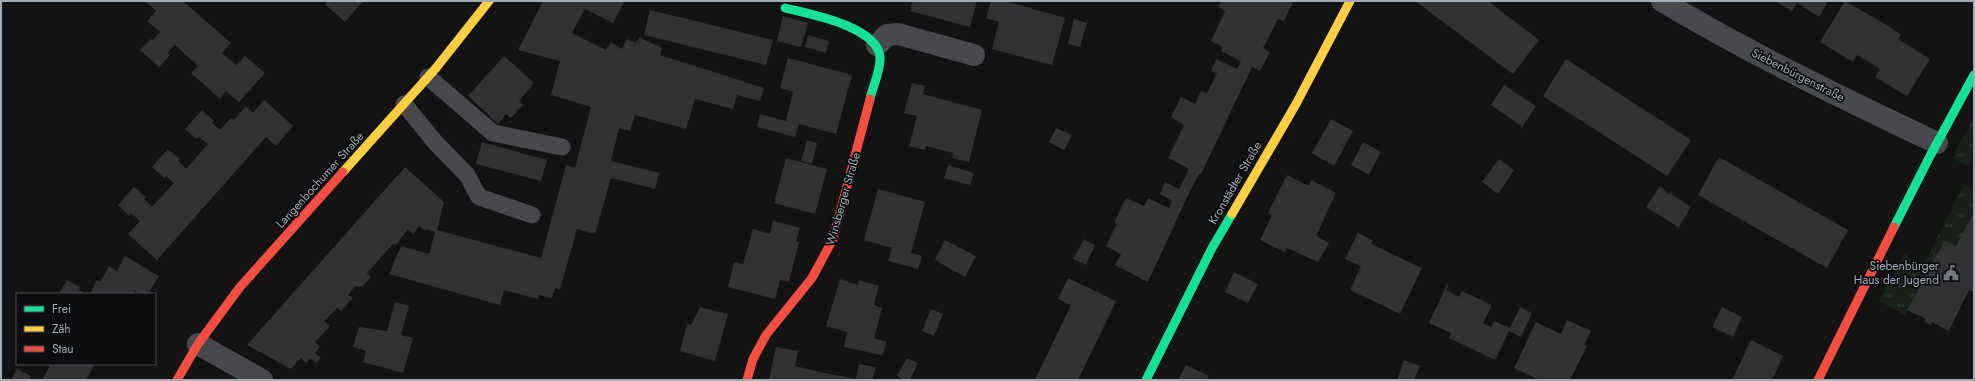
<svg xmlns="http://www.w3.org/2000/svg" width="1975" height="381" viewBox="0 0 1975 381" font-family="Jost,sans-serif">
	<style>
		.grass { fill: url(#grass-tufts) }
		.building { fill: #323234 }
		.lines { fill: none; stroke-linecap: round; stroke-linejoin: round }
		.lane { stroke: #47494c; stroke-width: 17 }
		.street { stroke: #47494c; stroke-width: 22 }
		.fast { stroke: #16e098; stroke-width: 9 }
		.slow { stroke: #ffcf43; stroke-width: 9 }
		.jam { stroke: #f24e42; stroke-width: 9 }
		.labels { text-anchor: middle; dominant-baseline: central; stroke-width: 3.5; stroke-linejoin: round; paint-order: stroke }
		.street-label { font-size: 12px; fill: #a3abb5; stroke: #0d0d0f }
		.poi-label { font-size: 12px; fill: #a3abb5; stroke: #0d0d0f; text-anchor: end }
	</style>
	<defs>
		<pattern id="grass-tufts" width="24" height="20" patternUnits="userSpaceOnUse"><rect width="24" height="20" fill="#192019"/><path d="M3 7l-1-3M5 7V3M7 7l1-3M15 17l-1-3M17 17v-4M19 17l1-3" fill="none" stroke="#373e38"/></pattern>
	</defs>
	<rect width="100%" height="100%" fill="#131313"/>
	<path class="grass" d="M 1974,116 L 1974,156 L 1969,166 L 1952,158 Z
		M 1964,184 L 1972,189 L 1974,185 L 1974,212 L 1956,246 L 1945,240 L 1929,271 L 1925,262 Z
		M 1904,253 C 1915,260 1913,268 1926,275 L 1905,315 L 1879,301 Z"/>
	<path class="building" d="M 145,1 L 183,1 L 231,43 L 222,53 L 236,65 L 245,56 L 265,73 L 239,102 L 226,91 L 220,99 L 191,73 L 198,66 L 175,45 L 167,53 L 170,55 L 159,67 L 140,50 L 151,39 L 153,40 L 160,32 L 147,21 L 156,11 Z
		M 328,1 L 363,1 L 345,22 L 325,4 Z
		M 543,1 L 625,1 L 613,23 L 585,9 L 572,33 L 606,50 L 611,42 L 622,49 L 627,39 L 636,43 L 639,37 L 662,48 L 660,55 L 764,88 L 760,101 L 737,95 L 733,109 L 695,99 L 686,129 L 635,115 L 630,131 L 619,128 L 611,161 L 659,173 L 655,189 L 611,178 L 595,234 L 577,229 L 560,289 L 555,288 L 552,298 L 539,295 L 538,299 L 504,290 L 500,305 L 389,274 L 401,246 L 429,254 L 435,232 L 426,229 L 425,231 L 419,226 L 413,234 L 408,229 L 396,245 L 393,244 L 367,273 L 371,277 L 362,287 L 355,286 L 348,295 L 353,298 L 341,311 L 337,308 L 324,321 L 330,326 L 315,342 L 320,347 L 315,353 L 321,358 L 316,363 L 310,358 L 306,363 L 301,358 L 291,369 L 247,345 L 405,167 L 444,202 L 437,230 L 541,258 L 566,165 L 575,168 L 591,107 L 551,95 L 560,61 L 518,50 Z
		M 913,1 L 977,1 L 970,27 L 910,11 Z
		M 991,1 L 1005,1 L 1065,18 L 1052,65 L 992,49 L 999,22 L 986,18 Z
		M 1221,1 L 1291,1 L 1293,2 L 1284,21 L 1278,19 L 1263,48 L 1270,52 L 1260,71 L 1252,67 L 1201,174 L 1199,174 L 1189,193 L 1148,282 L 1115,265 L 1121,254 L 1106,246 L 1117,224 L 1114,223 L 1126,198 L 1144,206 L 1148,198 L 1169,208 L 1172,201 L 1160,194 L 1165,182 L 1179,189 L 1189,169 L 1168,158 L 1184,125 L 1171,117 L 1181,97 L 1195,104 L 1201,91 L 1207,93 L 1217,73 L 1211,71 L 1216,59 L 1237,69 L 1241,61 L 1221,51 L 1223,47 L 1211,41 L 1225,11 L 1218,7 Z
		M 1415,1 L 1488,1 L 1539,40 L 1513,74 Z
		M 1775,1 L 1828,1 L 1819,17 L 1797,3 L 1792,11 Z
		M 1845,1 L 1890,27 L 1901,35 L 1898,39 L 1930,59 L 1907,96 L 1875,77 L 1880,69 L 1869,62 L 1857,55 L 1853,62 L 1820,42 Z
		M 650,10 L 773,40 L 766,65 L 644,35 Z
		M 783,16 L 808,23 L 801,47 L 777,41 Z
		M 1074,19 L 1087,23 L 1080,47 L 1068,44 Z
		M 808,35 L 829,41 L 826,53 L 805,47 Z
		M 504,56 L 534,83 L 519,101 L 523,105 L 511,118 L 506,114 L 498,124 L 468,96 Z
		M 788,58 L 852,75 L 836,134 L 799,124 L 795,137 L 757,127 L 760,114 L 786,121 L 793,92 L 780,88 Z
		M 1566,59 L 1691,140 L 1667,176 L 1543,96 Z
		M 912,83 L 925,86 L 923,94 L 982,110 L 969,162 L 952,158 L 953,153 L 926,146 L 925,150 L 909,146 L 917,116 L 904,113 Z
		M 1504,85 L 1536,106 L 1521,129 L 1521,126 L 1491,105 Z
		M 264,100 L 293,126 L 276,146 L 266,137 L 157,260 L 128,234 L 140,221 L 131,213 L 129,216 L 118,205 L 134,187 L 146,197 L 144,199 L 152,207 L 174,183 L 166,176 L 164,178 L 152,167 L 168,149 L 180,159 L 178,161 L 186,169 L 208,144 L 199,137 L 197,139 L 185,129 L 202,110 L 214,121 L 212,123 L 220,130 L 231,118 L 234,120 L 246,106 L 253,113 Z
		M 1331,119 L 1353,131 L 1334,166 L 1312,153 Z
		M 1056,128 L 1072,135 L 1064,150 L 1049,142 Z
		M 807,140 L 817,143 L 812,164 L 801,161 Z
		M 482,142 L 547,160 L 541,181 L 476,164 Z
		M 1363,142 L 1381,152 L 1369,175 L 1351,165 Z
		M 1719,157 L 1848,230 L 1827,268 L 1698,195 Z
		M 786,158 L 827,169 L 815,214 L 774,203 Z
		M 1499,159 L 1514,170 L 1498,194 L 1482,182 Z
		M 948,165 L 974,173 L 970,185 L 944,178 Z
		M 1287,175 L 1309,186 L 1311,180 L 1336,193 L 1316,236 L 1329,243 L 1318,262 L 1287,248 L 1284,252 L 1260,240 L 1272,215 L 1268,213 Z
		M 1660,186 L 1669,194 L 1672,191 L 1671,194 L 1691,207 L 1677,230 L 1678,227 L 1646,207 Z
		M 878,189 L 925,202 L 911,253 L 922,256 L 918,269 L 888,261 L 892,248 L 864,240 Z
		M 1974,212 L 1974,292 L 1969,290 L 1949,331 L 1932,322 L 1931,325 L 1925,322 L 1926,319 L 1907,310 L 1945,240 L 1956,246 Z
		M 773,221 L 800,228 L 796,241 L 799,242 L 789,282 L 780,280 L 775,299 L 728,287 L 734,262 L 743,264 L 753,229 L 770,234 Z
		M 1358,233 L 1373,240 L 1371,244 L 1422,268 L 1400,314 L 1350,290 L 1361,266 L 1345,259 Z
		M 1084,239 L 1095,245 L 1086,265 L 1073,259 Z
		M 945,240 L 976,256 L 965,277 L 935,260 Z
		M 125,256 L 159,276 L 148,294 L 140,294 L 135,291 L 134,294 L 90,294 L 97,280 L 100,282 L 109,266 L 117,271 Z
		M 1234,272 L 1258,284 L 1248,303 L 1225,292 Z
		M 1068,278 L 1116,301 L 1078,380 L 1035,380 L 1071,305 L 1058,299 Z
		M 840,279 L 858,285 L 859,280 L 879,286 L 874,305 L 882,308 L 874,338 L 887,342 L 882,355 L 844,347 L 847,332 L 826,326 Z
		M 67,280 L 80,287 L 79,290 L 86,294 L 59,294 Z
		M 1447,284 L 1449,285 L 1446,290 L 1459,297 L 1462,291 L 1492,305 L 1483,323 L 1491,327 L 1494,321 L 1510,328 L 1520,307 L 1532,313 L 1521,337 L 1509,331 L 1495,360 L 1449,338 L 1451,333 L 1429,323 Z
		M 395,302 L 409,306 L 401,335 L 413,338 L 403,373 L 363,362 L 366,351 L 353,347 L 359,327 L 387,331 Z
		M 700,307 L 728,314 L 715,361 L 680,351 L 687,324 L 691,325 Z
		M 1722,307 L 1742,317 L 1733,337 L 1712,327 Z
		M 931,309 L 943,314 L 934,336 L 922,331 Z
		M 1567,320 L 1591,331 L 1584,345 L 1587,346 L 1570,380 L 1539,380 L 1514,368 L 1536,322 L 1561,334 Z
		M 1751,340 L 1783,356 L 1772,380 L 1732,380 Z
		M 776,347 L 798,351 L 795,366 L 825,373 L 856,379 L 859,364 L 876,367 L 872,380 L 769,380 Z
		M 907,358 L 918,363 L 910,380 L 903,380 L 897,376 Z
		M 1404,360 L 1420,366 L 1414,380 L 1397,380 Z
		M 51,364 L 95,364 L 86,380 L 42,380 Z
		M 1186,365 L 1209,376 L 1207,380 L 1178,380 Z
		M 17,369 L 31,376 L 29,380 L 11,380 Z"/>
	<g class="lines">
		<path class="lane" d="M 428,77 L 493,133 L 562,147
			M 404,104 L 435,142 L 467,175 L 479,197 L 532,215"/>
		<path class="street" d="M 1662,1 C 1751,54 1844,99 1937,143
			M 877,45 L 887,35 L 898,34 L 974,55
			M 198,344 L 262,380"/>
		<path class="fast" d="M 785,8 C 809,14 877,26 880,57 C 881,69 873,86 870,99
			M 1894,227 L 1930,156 L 1974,75
			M 1146,380 L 1212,248 L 1232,214"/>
		<path class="slow" d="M 343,172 L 436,68 L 489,1
			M 1232,214 L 1296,104 L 1350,1"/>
		<path class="jam" d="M 177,380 L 198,344 L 240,287 L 343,172
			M 747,380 L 753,359 L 766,335 L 812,278 L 833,239 L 870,99
			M 1818,380 L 1894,227"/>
	</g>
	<defs>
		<symbol id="civic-bare" viewBox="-9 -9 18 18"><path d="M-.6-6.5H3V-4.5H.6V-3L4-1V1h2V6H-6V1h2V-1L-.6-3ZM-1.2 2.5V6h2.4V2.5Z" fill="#71767c" stroke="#0d0d0f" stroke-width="2.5" paint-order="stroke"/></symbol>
	</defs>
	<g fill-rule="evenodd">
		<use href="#civic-bare" x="1940" y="262" width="22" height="22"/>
	</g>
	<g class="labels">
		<g class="street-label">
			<text transform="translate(1798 75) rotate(27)">Siebenbürgenstraße</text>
			<text transform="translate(320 180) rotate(-48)">Langenbochumer Straße</text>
			<text transform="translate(1235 183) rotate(-60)">Kronstädter Straße</text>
			<text transform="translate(843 199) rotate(-74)">Winsberger Straße</text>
		</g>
		<g class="poi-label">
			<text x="1939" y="266">Siebenbürger<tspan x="1939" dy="14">Haus der Jugend</tspan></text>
		</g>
	</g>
	<rect width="1975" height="381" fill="none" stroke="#a3abb5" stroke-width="4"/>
	<rect x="16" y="293" width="140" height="72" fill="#0d0d0f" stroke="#494c51"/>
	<rect x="24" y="306" width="20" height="6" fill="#16e098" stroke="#494c51"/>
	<text x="52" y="313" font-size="12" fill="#a3abb5">Frei</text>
	<rect x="24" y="326" width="20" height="6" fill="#ffcf43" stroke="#494c51"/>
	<text x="52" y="333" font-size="12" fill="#a3abb5">Zäh</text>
	<rect x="24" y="346" width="20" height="6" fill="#f24e42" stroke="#494c51"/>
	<text x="52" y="353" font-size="12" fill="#a3abb5">Stau</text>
</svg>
